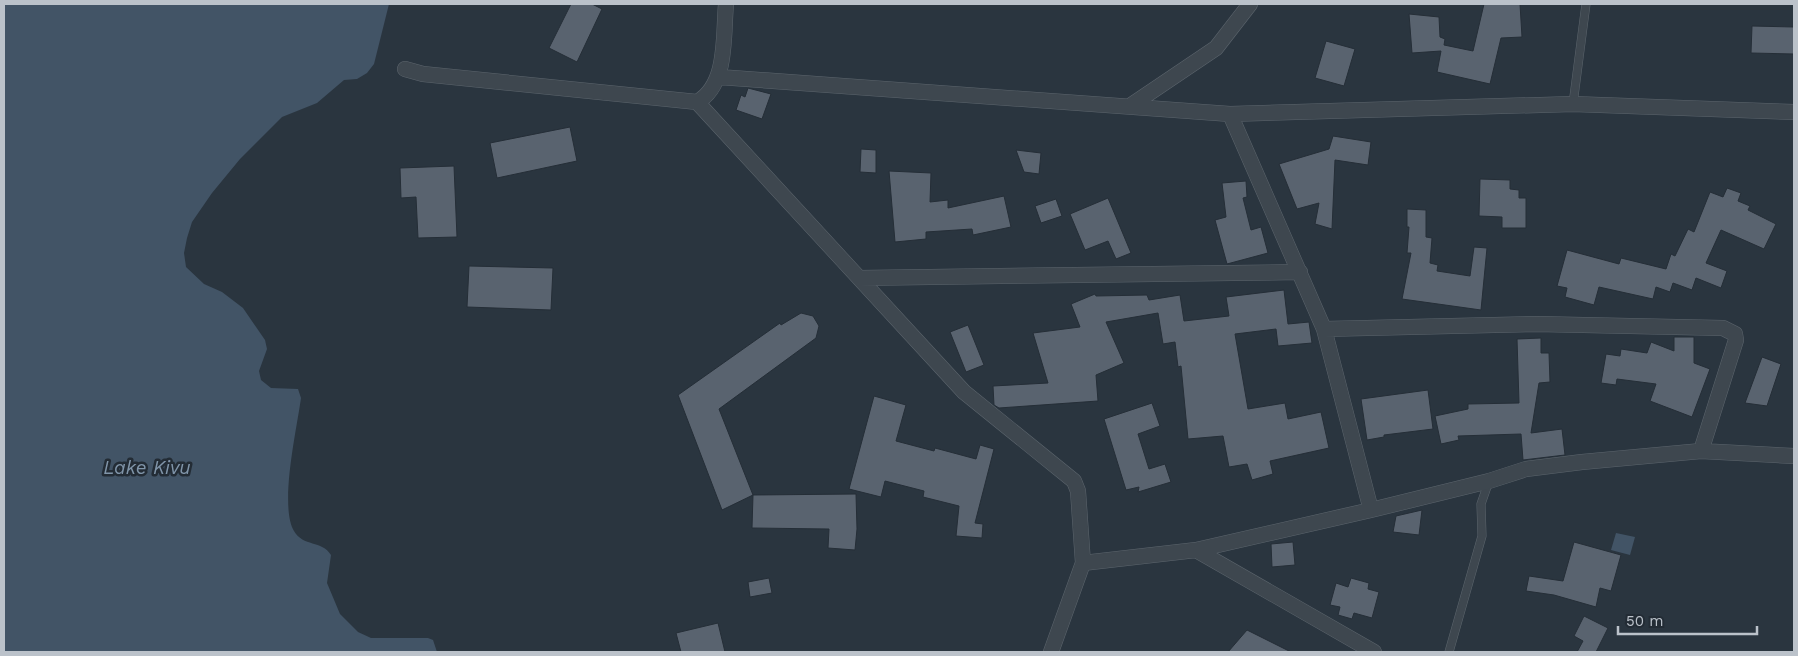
<svg xmlns="http://www.w3.org/2000/svg" width="1798" height="656" viewBox="0 0 1798 656" font-family="'Work Sans',sans-serif">
	<style>
		.water { fill: #425466 }
		.building { fill: #59636f; stroke: #252e37 }
		.lines { fill: none; stroke-linecap: round; stroke-linejoin: round }
		.service-casing { stroke: #5c656d; stroke-width: 9 }
		.minor-casing { stroke: #5c656d; stroke-width: 16 }
		.service { stroke: #3e474f; stroke-width: 8 }
		.minor { stroke: #3e474f; stroke-width: 15 }
		.labels { text-anchor: middle; dominant-baseline: central; stroke-width: 5; stroke-linejoin: round; paint-order: stroke }
		.water-label { font-size: 19px; font-style: italic; fill: #8095a9; stroke: #232c35 }
	</style>
	<rect width="100%" height="100%" fill="#2a353f"/>
	<path class="water" d="M 4,4 L 389,4 L 374,64 L 367,73 L 357,79 L 344,80 L 317,103 L 282,117 L 240,159 L 212,193 L 192,222 L 187,238 L 184,253 L 186,267 L 204,284 L 222,292 L 243,308 L 265,340 L 267,349 L 259,371 L 261,380 L 271,388 L 298,389 L 301,398 C 297,428 279,506 294,531 C 303,547 322,540 331,555 L 327,583 L 340,614 L 358,632 L 371,638 L 428,638 L 433,640 L 437,652 L 4,652 Z
		M 1616,533 L 1635,537 L 1630,555 L 1611,550 Z"/>
	<path class="building" d="M 571,4 L 592,4 L 602,9 L 577,62 L 549,48 Z
		M 1484,4 L 1520,4 L 1522,37 L 1501,38 L 1490,84 L 1437,72 L 1441,51 L 1412,53 L 1409,14 L 1439,17 L 1440,37 L 1445,39 L 1444,45 L 1473,51 Z
		M 1752,26 L 1794,27 L 1794,54 L 1751,53 Z
		M 1326,41 L 1355,49 L 1344,86 L 1315,78 Z
		M 748,88 L 771,94 L 762,119 L 736,110 L 741,95 L 745,97 Z
		M 570,127 L 577,161 L 497,178 L 490,143 Z
		M 1333,136 L 1371,142 L 1368,165 L 1335,160 L 1332,229 L 1315,224 L 1319,203 L 1297,209 L 1279,164 L 1329,149 Z
		M 861,149 L 876,150 L 876,173 L 860,172 Z
		M 1016,150 L 1041,153 L 1039,174 L 1024,172 Z
		M 454,166 L 457,237 L 418,238 L 416,197 L 401,198 L 400,168 Z
		M 889,171 L 931,173 L 930,202 L 948,200 L 948,208 L 1004,196 L 1011,227 L 973,235 L 972,229 L 926,232 L 926,239 L 895,242 Z
		M 1480,179 L 1510,180 L 1510,189 L 1519,190 L 1519,198 L 1526,198 L 1526,228 L 1502,228 L 1502,217 L 1479,216 Z
		M 1246,181 L 1247,197 L 1243,198 L 1251,230 L 1261,227 L 1268,253 L 1227,264 L 1215,220 L 1226,217 L 1222,183 Z
		M 1727,188 L 1741,193 L 1738,201 L 1750,206 L 1748,210 L 1776,224 L 1764,249 L 1721,230 L 1706,263 L 1727,271 L 1721,288 L 1696,278 L 1692,290 L 1673,283 L 1670,292 L 1656,287 L 1653,299 L 1599,287 L 1594,305 L 1565,297 L 1567,288 L 1557,286 L 1567,250 L 1619,264 L 1621,258 L 1666,269 L 1671,254 L 1675,256 L 1688,229 L 1694,232 L 1710,192 L 1723,197 Z
		M 1108,198 L 1131,253 L 1116,259 L 1108,241 L 1085,250 L 1070,214 Z
		M 1056,199 L 1062,216 L 1041,223 L 1035,206 Z
		M 1407,209 L 1426,210 L 1426,237 L 1432,238 L 1430,263 L 1438,265 L 1437,271 L 1470,276 L 1474,247 L 1487,248 L 1481,310 L 1402,299 L 1411,253 L 1407,253 L 1409,227 L 1407,227 Z
		M 469,266 L 553,268 L 551,310 L 467,307 Z
		M 1284,290 L 1288,324 L 1309,322 L 1312,343 L 1278,346 L 1276,329 L 1235,334 L 1248,409 L 1285,403 L 1288,419 L 1321,412 L 1329,448 L 1270,461 L 1273,474 L 1252,480 L 1247,464 L 1229,467 L 1223,436 L 1188,439 L 1181,366 L 1178,367 L 1175,342 L 1163,344 L 1158,313 L 1106,322 L 1124,363 L 1096,375 L 1098,401 L 999,408 L 994,405 L 993,386 L 1048,383 L 1033,333 L 1080,327 L 1071,304 L 1095,294 L 1096,296 L 1147,295 L 1149,300 L 1180,295 L 1184,321 L 1229,316 L 1226,297 Z
		M 801,313 L 813,316 L 819,326 L 816,338 L 719,409 L 753,495 L 722,510 L 678,395 L 780,323 L 781,325 Z
		M 968,325 L 984,365 L 966,372 L 950,332 Z
		M 1674,337 L 1694,337 L 1694,363 L 1710,369 L 1692,417 L 1650,401 L 1656,384 L 1617,379 L 1616,385 L 1601,383 L 1606,354 L 1620,356 L 1621,349 L 1647,353 L 1651,342 L 1674,351 Z
		M 1541,338 L 1541,353 L 1549,353 L 1550,382 L 1539,383 L 1531,433 L 1562,429 L 1565,455 L 1523,460 L 1521,434 L 1458,436 L 1459,440 L 1441,444 L 1435,416 L 1468,409 L 1468,404 L 1519,403 L 1517,339 Z
		M 1762,357 L 1781,364 L 1767,406 L 1745,403 Z
		M 1428,390 L 1433,429 L 1384,435 L 1384,437 L 1367,440 L 1361,399 Z
		M 874,396 L 906,405 L 896,441 L 934,451 L 935,448 L 976,459 L 980,445 L 994,449 L 975,523 L 983,524 L 982,538 L 956,536 L 959,506 L 923,497 L 924,491 L 885,481 L 881,497 L 849,489 Z
		M 1152,403 L 1160,426 L 1138,434 L 1149,469 L 1165,464 L 1171,482 L 1138,492 L 1139,487 L 1126,490 L 1104,419 Z
		M 856,494 L 857,529 L 855,550 L 828,548 L 829,529 L 752,528 L 753,495 Z
		M 1422,510 L 1419,535 L 1393,532 L 1396,516 Z
		M 1293,542 L 1295,565 L 1272,567 L 1271,544 Z
		M 1574,542 L 1621,555 L 1611,591 L 1600,588 L 1596,607 L 1554,595 L 1526,591 L 1529,576 L 1563,581 Z
		M 769,578 L 772,593 L 750,597 L 748,582 Z
		M 1351,578 L 1369,583 L 1368,589 L 1379,592 L 1372,618 L 1354,613 L 1352,619 L 1338,615 L 1340,607 L 1330,605 L 1336,583 L 1348,587 Z
		M 1584,616 L 1608,628 L 1596,652 L 1577,652 L 1583,641 L 1574,636 Z
		M 718,623 L 725,652 L 681,652 L 676,633 Z
		M 1247,630 L 1291,652 L 1228,652 Z"/>
	<g class="lines">
		<defs>
			<path id="service" d="M 1573,104 L 1586,4
				M 1449,652 L 1482,536 L 1481,504 L 1489,481"/>
			<path id="minor" d="M 405,69 L 423,74 L 697,102 C 728,85 723,36 726,4
				M 719,77 L 1230,114 L 1573,104 L 1794,112
				M 697,102 L 964,392 L 1074,481 L 1078,491 L 1083,563 L 1051,652
				M 1130,106 L 1216,48 L 1250,4
				M 1230,114 L 1324,329 L 1371,510
				M 859,278 L 1300,272
				M 1324,329 L 1537,324 L 1723,328 L 1735,334 L 1736,340 L 1701,451
				M 1196,550 L 1374,652
				M 1083,563 L 1196,550 L 1371,510 L 1489,481 L 1526,469 L 1582,462 L 1701,451 L 1794,456"/>
		</defs>
		<use href="#service" class="service-casing"/>
		<use href="#minor" class="minor-casing"/>
		<use href="#service" class="service"/>
		<use href="#minor" class="minor"/>
	</g>
	<g class="labels">
		<g class="water-label">
			<text x="147" y="467">Lake Kivu</text>
		</g>
	</g>
	<rect width="1798" height="656" fill="none" stroke="#bbc2ca" stroke-width="10"/>
	<path d="M1618 626v8h139v-8" fill="none" stroke="#bbc2ca" stroke-width="2.5"/>
	<text x="1626" y="626" font-size="15" fill="#bbc2ca" stroke="#232c35" stroke-width="4" paint-order="stroke">50 m</text>
</svg>
